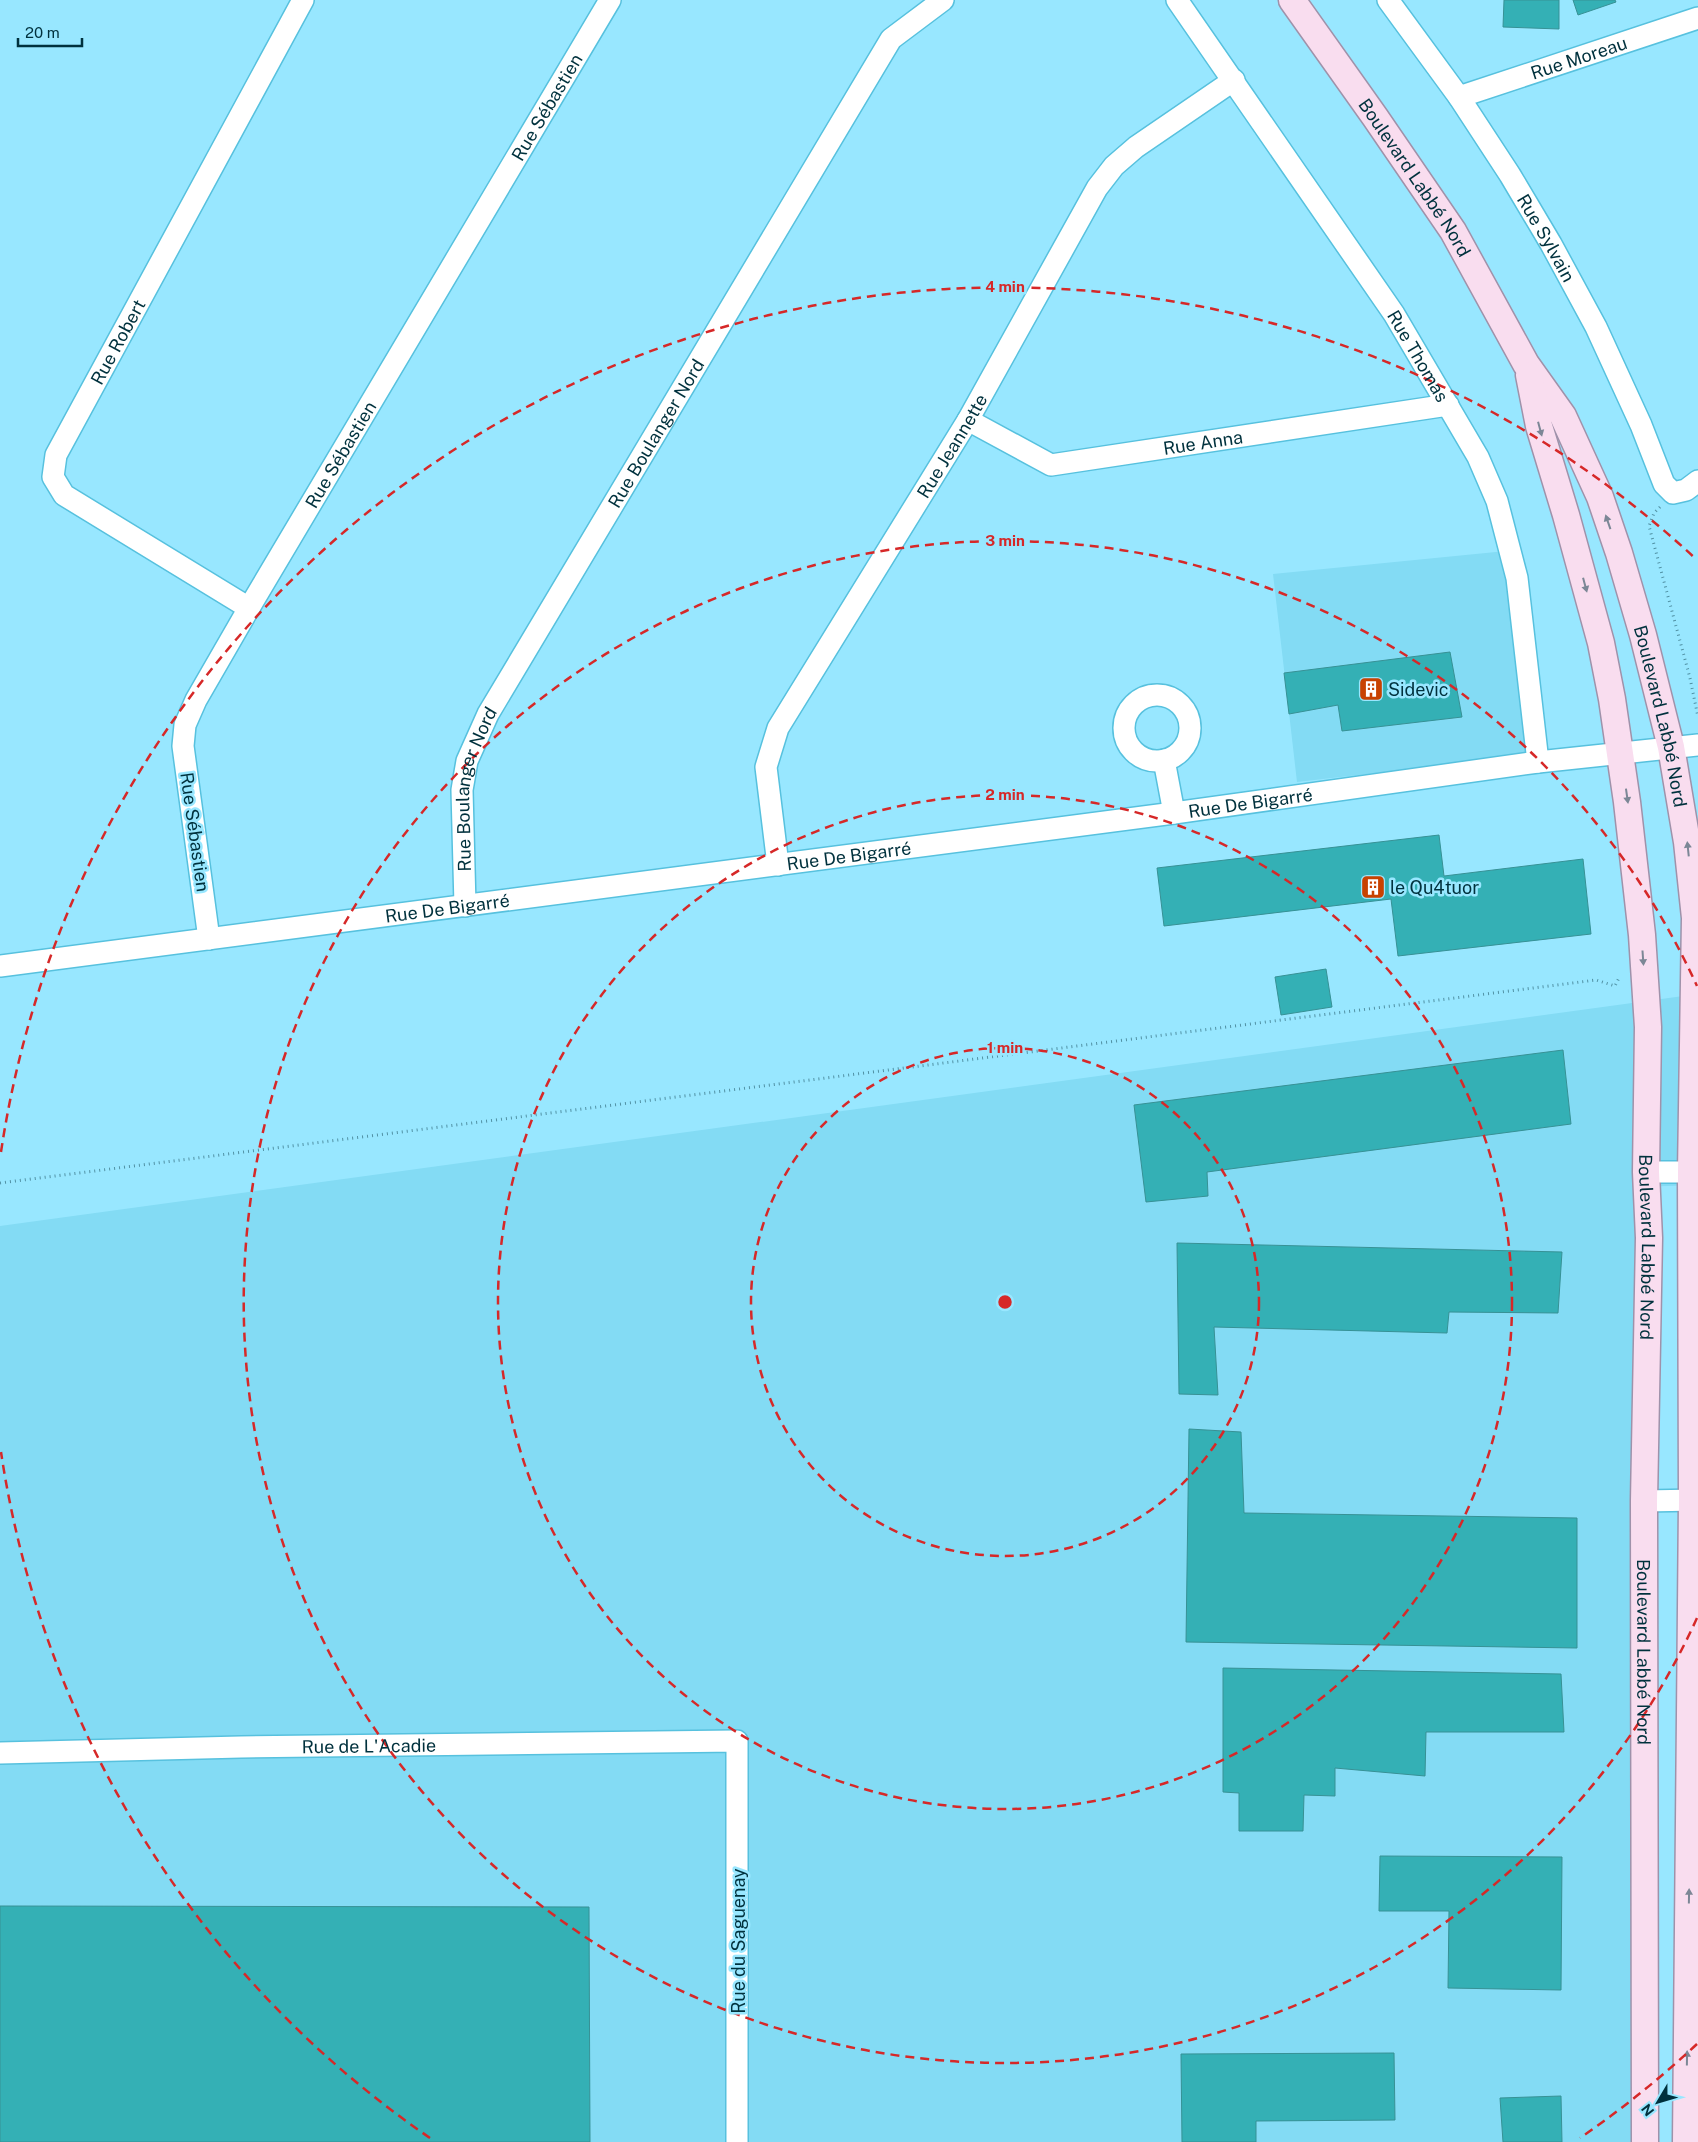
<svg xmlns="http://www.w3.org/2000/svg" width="1698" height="2142" viewBox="0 0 1698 2142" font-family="'Public Sans',sans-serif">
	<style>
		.built { fill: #83dbf4 }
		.building { fill: #34b0b5; stroke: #379195 }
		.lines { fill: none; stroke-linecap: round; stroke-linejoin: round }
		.minor-casing { stroke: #57c1de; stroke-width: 24 }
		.major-casing { stroke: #9f92aa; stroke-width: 29 }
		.path { stroke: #5191a4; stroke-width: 3; stroke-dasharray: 1 4; stroke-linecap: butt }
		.minor { stroke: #fff; stroke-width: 21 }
		.major { stroke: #f9ddef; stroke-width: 26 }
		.oneway { fill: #7c8796 }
		.ring { fill: none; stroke: #d62828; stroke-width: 2.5; stroke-dasharray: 9 6 }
		.labels { text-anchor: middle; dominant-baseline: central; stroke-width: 5; stroke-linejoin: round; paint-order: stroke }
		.street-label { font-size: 18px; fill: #00313d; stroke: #98e7ff }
		.poi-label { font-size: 18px; fill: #00313d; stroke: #98e7ff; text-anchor: start }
		.centre { fill: #d62828; stroke: #98e7ff; stroke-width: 2.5 }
		.ring-label { font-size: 15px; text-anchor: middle; font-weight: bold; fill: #d62828; stroke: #98e7ff; stroke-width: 5; stroke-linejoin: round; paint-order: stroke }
	</style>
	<rect width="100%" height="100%" fill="#98e7ff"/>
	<path class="built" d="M 1506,551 L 1532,755 L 1297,782 L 1273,574 Z
		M 1698,994 L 1698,1185 L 1637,1187 L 1634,2142 L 0,2142 L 0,1226 Z"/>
	<path class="building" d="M 1504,0 L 1559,0 L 1559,29 L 1503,27 Z
		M 1573,0 L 1615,0 L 1616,2 L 1578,15 Z
		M 1450,652 L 1462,717 L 1342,731 L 1338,705 L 1289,714 L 1284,673 Z
		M 1439,835 L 1444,876 L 1583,859 L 1591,934 L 1398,956 L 1391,899 L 1164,926 L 1157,868 Z
		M 1326,969 L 1332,1007 L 1281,1015 L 1275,977 Z
		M 1563,1050 L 1571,1124 L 1207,1172 L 1208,1196 L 1146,1202 L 1134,1105 Z
		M 1177,1243 L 1562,1252 L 1558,1313 L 1449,1312 L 1447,1333 L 1214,1327 L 1218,1395 L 1179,1394 Z
		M 1189,1429 L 1241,1432 L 1244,1513 L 1577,1518 L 1577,1648 L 1186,1642 Z
		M 1223,1668 L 1561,1674 L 1564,1732 L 1426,1732 L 1425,1776 L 1335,1768 L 1335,1796 L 1304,1795 L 1303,1831 L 1239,1831 L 1239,1793 L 1223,1792 Z
		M 1380,1856 L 1562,1857 L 1561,1990 L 1448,1988 L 1449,1911 L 1379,1911 Z
		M 0,1906 L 589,1907 L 590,2142 L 0,2142 Z
		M 1394,2053 L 1395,2120 L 1256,2121 L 1256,2142 L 1182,2142 L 1181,2054 Z
		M 1561,2096 L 1562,2142 L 1503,2142 L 1500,2098 Z"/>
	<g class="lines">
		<defs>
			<g id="minor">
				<path id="s1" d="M 1177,0 L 1394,314 L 1478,457 L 1497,501 L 1517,578 L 1538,762"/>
				<path id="s2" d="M 1388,0 L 1459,97 L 1510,175 L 1551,244 L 1596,327 L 1641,425 L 1664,484 L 1673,493 L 1686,490 L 1698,481"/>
				<path id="s3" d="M 1459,97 L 1698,18"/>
				<path id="s4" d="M 968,420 L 1051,465 L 1448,405"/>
				<path id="s5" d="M 249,608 L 64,495 L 53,477 L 56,455 L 303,0"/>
				<circle cx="1157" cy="728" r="33"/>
				<path d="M 1164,760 L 1174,813"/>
				<path id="s6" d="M 778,865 L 766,767 L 778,728 L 968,420 L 1097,188 L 1114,166 L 1136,147 L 1234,80"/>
				<path id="s7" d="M 465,906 L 462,790 L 467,761 L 488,714 L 891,39 L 943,0"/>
				<path id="s8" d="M 209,939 L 183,746 L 185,725 L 196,700 L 249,608 L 610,0"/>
				<path id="s9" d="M 0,966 L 1174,813 L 1538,762 L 1698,745"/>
				<path d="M 1646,1172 L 1698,1172"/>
				<path d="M 1644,1501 L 1698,1500"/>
				<path id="s10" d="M 0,1753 L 241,1747 L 737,1741 L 737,2142"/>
			</g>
			<g id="major">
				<path id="s11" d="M 1292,0 L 1375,117 L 1453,231 L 1526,364 L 1563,416 L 1600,497 L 1619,553 L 1643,635 L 1671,747 L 1687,842 L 1695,918 L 1691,1172 L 1692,1500 L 1686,2142"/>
				<path id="s12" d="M 1529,375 L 1539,426 L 1566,515 L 1601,643 L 1612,699 L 1627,802 L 1642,935 L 1648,1027 L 1646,1172 L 1649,1238 L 1644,1501 L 1645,2142"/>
			</g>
		</defs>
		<use href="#minor" class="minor-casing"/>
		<use href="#major" class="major-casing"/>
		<path class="path" d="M 1660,507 L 1654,513 L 1649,526 L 1690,678 L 1698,717
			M 0,1183 L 1596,980 L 1615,986 L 1620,976"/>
		<use href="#minor" class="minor"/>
		<use href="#major" class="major"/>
	</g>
	<defs><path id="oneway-solid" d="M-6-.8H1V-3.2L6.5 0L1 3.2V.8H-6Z" transform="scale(1.25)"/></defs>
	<g class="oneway">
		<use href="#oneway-solid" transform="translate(1540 429) rotate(75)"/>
		<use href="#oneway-solid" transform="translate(1608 522) rotate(-109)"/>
		<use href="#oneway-solid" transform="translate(1585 585) rotate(75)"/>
		<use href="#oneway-solid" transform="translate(1627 796) rotate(82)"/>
		<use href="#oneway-solid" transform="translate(1688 849) rotate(-96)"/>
		<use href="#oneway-solid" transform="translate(1643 958) rotate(86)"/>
		<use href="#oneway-solid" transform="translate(1689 1896) rotate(-89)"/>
		<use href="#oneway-solid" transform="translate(1687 2058) rotate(-89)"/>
	</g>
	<g class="ring">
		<circle cx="1005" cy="1302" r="254"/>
		<circle cx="1005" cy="1302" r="507"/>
		<path d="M1697 1618A761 761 0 1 1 1697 986"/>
		<path d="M1697 2044A1015 1015 0 0 1 1580 2138M430 2138A1015 1015 0 0 1 1 1452M1 1152A1015 1015 0 0 1 1697 560"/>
	</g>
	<defs>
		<symbol id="building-square" viewBox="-11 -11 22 22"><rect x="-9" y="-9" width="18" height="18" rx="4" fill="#c84201" stroke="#98e7ff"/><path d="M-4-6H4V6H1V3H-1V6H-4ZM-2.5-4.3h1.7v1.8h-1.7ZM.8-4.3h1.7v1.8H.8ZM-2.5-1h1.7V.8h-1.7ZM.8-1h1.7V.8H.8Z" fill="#fff"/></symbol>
	</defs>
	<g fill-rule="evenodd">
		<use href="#building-square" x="1357" y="675" width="28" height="28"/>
		<use href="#building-square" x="1359" y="873" width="28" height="28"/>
	</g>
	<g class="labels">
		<g class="street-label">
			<text stroke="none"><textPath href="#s3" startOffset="126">Rue Moreau</textPath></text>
			<text stroke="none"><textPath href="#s8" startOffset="932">Rue Sébastien</textPath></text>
			<text stroke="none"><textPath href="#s11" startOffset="216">Boulevard Labbé Nord</textPath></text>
			<text stroke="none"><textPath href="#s2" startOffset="286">Rue Sylvain</textPath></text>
			<text stroke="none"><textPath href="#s5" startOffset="389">Rue Robert</textPath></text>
			<text stroke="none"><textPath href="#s1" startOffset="430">Rue Thomas</textPath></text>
			<text stroke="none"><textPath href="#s7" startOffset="524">Rue Boulanger Nord</textPath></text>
			<text stroke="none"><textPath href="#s4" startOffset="248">Rue Anna</textPath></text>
			<text stroke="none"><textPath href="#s6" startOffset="471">Rue Jeannette</textPath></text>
			<text stroke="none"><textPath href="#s8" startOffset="528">Rue Sébastien</textPath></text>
			<text stroke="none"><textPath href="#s11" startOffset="814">Boulevard Labbé Nord</textPath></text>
			<text stroke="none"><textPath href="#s7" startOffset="119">Rue Boulanger Nord</textPath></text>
			<text stroke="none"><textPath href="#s9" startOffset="1261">Rue De Bigarré</textPath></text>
			<text transform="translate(195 832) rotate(82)">Rue Sébastien</text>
			<text stroke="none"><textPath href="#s9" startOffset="856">Rue De Bigarré</textPath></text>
			<text stroke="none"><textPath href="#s9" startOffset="451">Rue De Bigarré</textPath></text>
			<text stroke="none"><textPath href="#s12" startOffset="885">Boulevard Labbé Nord</textPath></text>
			<text stroke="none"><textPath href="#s12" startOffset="1290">Boulevard Labbé Nord</textPath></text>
			<text stroke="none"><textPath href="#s10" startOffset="369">Rue de L'Acadie</textPath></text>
			<text transform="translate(738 1941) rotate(-90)">Rue du Saguenay</text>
		</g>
		<g class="poi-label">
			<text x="1388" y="689">Sidevic</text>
			<text x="1390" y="887">le Qu4tuor</text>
		</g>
	</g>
	<circle cx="1005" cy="1302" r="8" class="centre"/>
	<g class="ring-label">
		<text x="1005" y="292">4 min</text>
		<text x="1005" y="546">3 min</text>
		<text x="1005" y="800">2 min</text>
		<text x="1005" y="1053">1 min</text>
	</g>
	<g transform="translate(1658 2102) rotate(232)" stroke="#98e7ff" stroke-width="4" paint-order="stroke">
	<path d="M0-4L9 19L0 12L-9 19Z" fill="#00313d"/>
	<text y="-8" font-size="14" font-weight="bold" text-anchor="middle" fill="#00313d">N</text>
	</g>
	<path d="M18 38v8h64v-8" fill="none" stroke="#00313d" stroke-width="2.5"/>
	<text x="25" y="38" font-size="15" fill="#00313d" stroke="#98e7ff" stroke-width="4" paint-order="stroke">20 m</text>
</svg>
